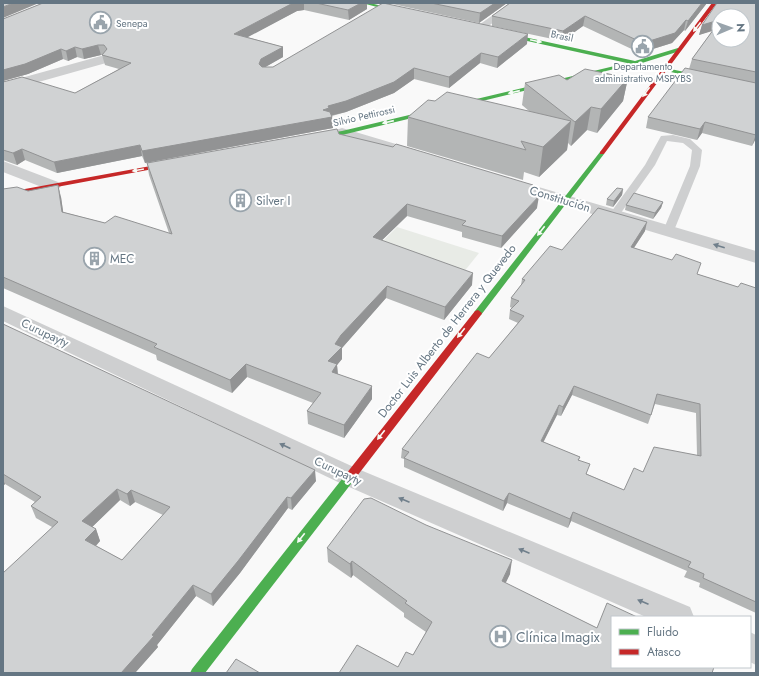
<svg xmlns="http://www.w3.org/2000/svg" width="759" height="676" viewBox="0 0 759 676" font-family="Jost,sans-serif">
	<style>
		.green { fill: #e8ebe6 }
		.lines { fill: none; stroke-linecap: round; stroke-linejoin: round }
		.lane { fill: #cecfd0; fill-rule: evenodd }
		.street { fill: #cecfd0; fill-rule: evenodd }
		.fast { fill: #4caf50; fill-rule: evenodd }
		.jam { fill: #c62828; fill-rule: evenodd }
		.wall { fill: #b3b5b5; fill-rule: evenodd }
		.shaded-wall { fill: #929394 }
		.building { fill: #d0d2d3; stroke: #929394; fill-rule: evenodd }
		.oneway { fill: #f6fbf6 }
		.oneway2 { fill: #707f8b }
		.labels { text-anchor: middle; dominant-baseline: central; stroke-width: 4; stroke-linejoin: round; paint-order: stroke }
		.far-poi-label { font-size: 10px; fill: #657683; stroke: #fff; text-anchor: start }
		.far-street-label { font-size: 10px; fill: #657683; stroke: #fff }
		.street-label { font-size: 12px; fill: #657683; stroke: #fff }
		.poi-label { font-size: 12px; fill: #657683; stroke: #fff; text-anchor: start }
		.near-poi-label { font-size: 14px; fill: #657683; stroke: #fff; text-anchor: start }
	</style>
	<rect width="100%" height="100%" fill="#f9f9f9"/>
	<path class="green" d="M 397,227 L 479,253 L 459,278 L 375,249 Z"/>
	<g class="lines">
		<path class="lane" d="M 510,3 L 519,3 L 482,31 L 476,31 L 476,27 Z
			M 673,135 L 690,139 L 702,150 L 700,166 L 673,233 L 665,233 L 663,231 L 690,166 L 692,150 L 683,143 L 667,141 L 655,165 L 618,217 L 610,217 L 609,215 L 645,165 L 661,136 Z"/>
		<path class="street" d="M 101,56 L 106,57 L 108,60 L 106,63 L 3,92 L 3,83 Z
			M 342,128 L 416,150 L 418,153 L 416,156 L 410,158 L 336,136 L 334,133 L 336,130 Z
			M 3,161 L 58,182 L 61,186 L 58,190 L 52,191 L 3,172 Z
			M 508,178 L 756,251 L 756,263 L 502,187 L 499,183 L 502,179 Z
			M 3,306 L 358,469 L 690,607 L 694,617 L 646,617 L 340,483 L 3,321 Z
			M 750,632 L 756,635 L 756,665 L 750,662 Z"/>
		<path class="fast" d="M 362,3 L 370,3 L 410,13 L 407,15 Z
			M 497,31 L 635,61 L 678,48 L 681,50 L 680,51 L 642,63 L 756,87 L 756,91 L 635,64 L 342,135 L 310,140 L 307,138 L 310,136 L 342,131 L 627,63 L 495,34 L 495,32 Z
			M 602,151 L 604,152 L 604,154 L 481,315 L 475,315 L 474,313 L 475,311 L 600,152 Z
			M 350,473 L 354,474 L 355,477 L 354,480 L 205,673 L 190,673 L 192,669 L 346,474 Z"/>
		<path class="jam" d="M 712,3 L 717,3 L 604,154 L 600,154 L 600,152 Z
			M 178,161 L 181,163 L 180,164 L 3,197 L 3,193 Z
			M 478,310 L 482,313 L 481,315 L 354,480 L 350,481 L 346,480 L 345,477 L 346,474 L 475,311 Z"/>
	</g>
	<path class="wall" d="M 43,3 L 367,3 L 367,9 L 349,20 L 304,10 L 297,11 L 247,37 L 283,47 L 283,57 L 265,67 L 273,67 L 527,44 L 497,68 L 480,63 L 449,88 L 414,79 L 394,93 L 346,112 L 332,116 L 333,128 L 145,163 L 142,156 L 57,173 L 25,160 L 17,165 L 3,160 L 3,82 L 75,93 L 119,69 L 105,65 L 102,55 L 101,55 L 84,59 L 77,57 L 68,61 L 63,59 L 28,74 L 3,81 L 3,19 Z
		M 388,3 L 507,3 L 479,23 Z
		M 510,3 L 707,3 L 685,31 L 684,30 L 672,43 L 640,53 L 583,26 L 562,41 L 492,26 L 492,16 Z
		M 756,3 L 756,138 L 752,146 L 702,133 L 697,140 L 646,128 L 648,117 L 689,69 L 692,59 L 713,30 L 699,35 L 702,25 Z
		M 628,78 L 623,101 L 597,133 L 587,130 L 571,146 L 568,143 L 567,150 L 539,177 L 524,172 L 523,180 L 407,146 L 408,117 L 435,101 L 529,111 L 522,105 L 525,83 L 567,80 Z
		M 339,134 L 537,208 L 501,248 L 462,237 L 462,232 L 407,216 L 382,240 L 472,285 L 444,320 L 386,298 L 342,348 L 342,359 L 337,365 L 338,374 L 372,399 L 344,438 L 308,424 L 307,411 L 313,403 L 247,377 L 232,393 L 157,360 L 156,355 L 3,288 L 3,189 L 28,191 L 61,197 L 63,212 L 105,223 L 169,233 L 149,175 L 147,163 Z
		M 623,189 L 622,195 L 613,207 L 606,205 L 607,199 Z
		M 663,202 L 661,208 L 653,219 L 625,210 L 626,205 Z
		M 645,231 L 634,248 L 697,274 L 738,287 L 756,288 L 756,613 L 699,587 L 700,583 L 684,577 L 687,571 L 571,521 L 568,528 L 507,503 L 503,511 L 404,467 L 404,459 L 401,458 L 402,449 L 489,358 L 518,323 L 509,319 L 510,310 L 512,308 L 510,307 L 511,298 L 521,285 L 522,279 L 562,250 ZM 572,395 L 648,424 L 655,404 L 696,413 L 697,455 L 643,472 L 624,490 L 587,474 L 579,460 L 580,457 L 543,442 L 557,415 L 561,416 Z
		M 3,324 L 316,481 L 292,510 L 288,508 L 240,573 L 213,606 L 196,596 L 157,645 L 158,647 L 135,673 L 3,673 L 52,527 L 36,518 L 31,506 L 35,502 L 5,484 L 3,486 ZM 120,500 L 130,506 L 135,502 L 163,515 L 122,560 L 96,546 L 100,541 L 96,529 L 92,527 Z
		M 327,548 L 510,574 L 505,583 L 597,628 L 398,667 L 413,655 L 426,632 L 404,617 L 404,613 L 353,575 L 351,578 L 328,562 Z"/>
	<path class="shaded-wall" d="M 13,3 L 39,3 L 3,18 L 3,7 Z
		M 293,3 L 304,3 L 304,10 L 297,11 L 235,44 L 234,34 Z
		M 361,3 L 367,3 L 367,9 L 349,20 L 348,10 Z
		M 495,3 L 507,3 L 479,23 L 480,13 Z
		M 702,3 L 707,3 L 685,31 L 688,21 Z
		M 585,16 L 583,26 L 562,41 L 563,31 Z
		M 686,20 L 684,30 L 672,43 L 640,53 L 643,43 Z
		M 719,20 L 719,29 L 699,35 L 702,25 Z
		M 528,34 L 527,44 L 497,68 L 498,57 Z
		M 98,45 L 101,55 L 84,59 L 82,49 Z
		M 75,47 L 77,57 L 68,61 L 66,51 Z
		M 283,47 L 283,57 L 262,69 L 259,64 L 261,59 Z
		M 61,49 L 63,59 L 28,74 L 3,81 L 3,70 Z
		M 481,53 L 480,63 L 449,88 L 449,77 Z
		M 414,68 L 414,79 L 394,93 L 346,112 L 329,116 L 332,117 L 333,128 L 145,163 L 142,151 L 323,110 L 328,106 Z
		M 628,78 L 623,101 L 597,133 L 601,109 Z
		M 591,107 L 587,130 L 571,146 L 575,122 Z
		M 571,121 L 567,150 L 539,177 L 543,147 Z
		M 705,122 L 702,133 L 697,140 L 700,129 Z
		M 756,134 L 756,138 L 752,146 Z
		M 140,145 L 142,156 L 57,173 L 54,162 Z
		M 22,149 L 25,160 L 17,165 L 13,153 Z
		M 58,185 L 61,197 L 65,224 L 62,212 Z
		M 623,189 L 622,195 L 613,207 L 614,201 Z
		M 539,196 L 537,208 L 501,248 L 502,236 Z
		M 663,202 L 661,208 L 653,219 L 655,213 Z
		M 407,204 L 407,216 L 373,249 L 373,237 Z
		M 647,222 L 645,231 L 629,255 L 631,247 Z
		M 473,273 L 472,285 L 444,320 L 445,307 Z
		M 387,286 L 386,298 L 342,348 L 342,359 L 337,365 L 338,377 L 333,385 L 328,361 L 335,344 L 341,335 Z
		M 246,364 L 247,377 L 232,393 L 230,380 Z
		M 372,386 L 372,399 L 344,438 L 344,425 Z
		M 574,386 L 572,395 L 561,416 L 563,407 Z
		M 559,405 L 557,415 L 539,451 L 541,441 Z
		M 315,470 L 316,481 L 292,510 L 291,498 Z
		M 3,480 L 5,484 L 3,486 Z
		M 117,489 L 120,500 L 86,533 L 82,521 Z
		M 131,490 L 135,502 L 130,506 L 127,494 Z
		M 509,493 L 507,503 L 503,511 L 504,501 Z
		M 287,497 L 288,508 L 240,573 L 213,606 L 211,594 Z
		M 573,512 L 571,521 L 568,528 L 570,519 Z
		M 96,529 L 100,541 L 90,552 L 85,540 Z
		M 512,560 L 510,574 L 500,595 L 502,581 Z
		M 352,561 L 353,575 L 351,578 L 350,564 Z
		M 193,585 L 196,596 L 157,645 L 158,647 L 135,673 L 121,673 Z"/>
	<path class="building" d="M 3,3 L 13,3 L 3,7 Z
		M 43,3 L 293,3 L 234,34 L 283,47 L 261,59 L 259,64 L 262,67 L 273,67 L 383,3 L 528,34 L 498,57 L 481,53 L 449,77 L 414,68 L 394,82 L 346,101 L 328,106 L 329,108 L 323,110 L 330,112 L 332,117 L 142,151 L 140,145 L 54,162 L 22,149 L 13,153 L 3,150 L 3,82 L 22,77 L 75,93 L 131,63 L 102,55 L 107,49 L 104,45 L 98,45 L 82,49 L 75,47 L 66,51 L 61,49 L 25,64 L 3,70 L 3,19 Z
		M 316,3 L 361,3 L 348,10 Z
		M 431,3 L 495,3 L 480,13 Z
		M 510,3 L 702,3 L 688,21 L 686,20 L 675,33 L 643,43 L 585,16 L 563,31 L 492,16 Z
		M 717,3 L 756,3 L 756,72 L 692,59 L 719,22 L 719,40 L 743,40 L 743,16 L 719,16 L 719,20 L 702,25 Z
		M 685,68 L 756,83 L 756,135 L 705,122 L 700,129 L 648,117 Z
		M 585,69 L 628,78 L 601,109 L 591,107 L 575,122 L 525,83 L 559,75 L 567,80 Z
		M 447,92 L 571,121 L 543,147 L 521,141 L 526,150 L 408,117 L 428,100 L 435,101 Z
		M 337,129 L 339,134 L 393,147 L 396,144 L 533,185 L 539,196 L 502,236 L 462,225 L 466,221 L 407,204 L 373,237 L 473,273 L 445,307 L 387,286 L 341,335 L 335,344 L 342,347 L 328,361 L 337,364 L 332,372 L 372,386 L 344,425 L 307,411 L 321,393 L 246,364 L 230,380 L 154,347 L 157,344 L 3,277 L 3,189 L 17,187 L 28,191 L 58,185 L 62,212 L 105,223 L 115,216 L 172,234 L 147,163 Z
		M 617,188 L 623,189 L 614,201 L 607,199 Z
		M 634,193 L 663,202 L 655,213 L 626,205 Z
		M 598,208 L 647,222 L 631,247 L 672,260 L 676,254 L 701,263 L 697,274 L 738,287 L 741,283 L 756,288 L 756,602 L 703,578 L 704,574 L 688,567 L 691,562 L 573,512 L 570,519 L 509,493 L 504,501 L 404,458 L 409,452 L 402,449 L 477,353 L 489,358 L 524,316 L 510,310 L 519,301 L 511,298 L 525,280 L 522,279 L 550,246 L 562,250 ZM 574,386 L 651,415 L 657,394 L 700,404 L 701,456 L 654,447 L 643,472 L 634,468 L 624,490 L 586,474 L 590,464 L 578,460 L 580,457 L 541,441 L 559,405 L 563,407 Z
		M 3,324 L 315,470 L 291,498 L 287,497 L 238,561 L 211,594 L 193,585 L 152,635 L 154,636 L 121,673 L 3,673 L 3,573 L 58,522 L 31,506 L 41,497 L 3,474 ZM 117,489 L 127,494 L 131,490 L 170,507 L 122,560 L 85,540 L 96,529 L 82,521 Z
		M 371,498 L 426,525 L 512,560 L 502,581 L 597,628 L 607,603 L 637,617 L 612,617 L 612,667 L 714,667 L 712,673 L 339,673 L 357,645 L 398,667 L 406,652 L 413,655 L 432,622 L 405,603 L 407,601 L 352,561 L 350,564 L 327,548 L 364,499 Z
		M 236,659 L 260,673 L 226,673 Z"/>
	<defs><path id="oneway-solid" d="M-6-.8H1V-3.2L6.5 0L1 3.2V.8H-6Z"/></defs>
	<g class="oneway">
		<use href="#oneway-solid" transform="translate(697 27) rotate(128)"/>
		<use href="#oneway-solid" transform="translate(536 41) rotate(12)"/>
		<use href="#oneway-solid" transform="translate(514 92) rotate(167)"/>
		<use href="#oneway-solid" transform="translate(646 92) rotate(127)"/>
		<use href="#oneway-solid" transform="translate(388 122) rotate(167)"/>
		<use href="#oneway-solid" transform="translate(138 170) rotate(170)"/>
		<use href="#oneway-solid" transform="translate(541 231) rotate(128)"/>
		<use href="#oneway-solid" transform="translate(461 333) rotate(128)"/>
		<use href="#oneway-solid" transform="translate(381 435) rotate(128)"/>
		<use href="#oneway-solid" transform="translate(301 538) rotate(128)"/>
	</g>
	<g class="oneway2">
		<use href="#oneway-solid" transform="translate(719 246) rotate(-163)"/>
		<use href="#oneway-solid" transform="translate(285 446) rotate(-155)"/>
		<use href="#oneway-solid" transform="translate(404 500) rotate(-157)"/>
		<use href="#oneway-solid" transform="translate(524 551) rotate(-157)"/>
		<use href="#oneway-solid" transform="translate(643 602) rotate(-157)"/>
	</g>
	<defs>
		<symbol id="civic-ring" viewBox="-11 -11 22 22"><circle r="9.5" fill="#fff" stroke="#99a4ac" stroke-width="1.5"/><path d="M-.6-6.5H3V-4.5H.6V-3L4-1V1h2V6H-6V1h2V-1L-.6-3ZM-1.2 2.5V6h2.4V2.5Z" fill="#99a4ac"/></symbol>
		<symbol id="building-ring" viewBox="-11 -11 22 22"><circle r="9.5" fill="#fff" stroke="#99a4ac" stroke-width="1.5"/><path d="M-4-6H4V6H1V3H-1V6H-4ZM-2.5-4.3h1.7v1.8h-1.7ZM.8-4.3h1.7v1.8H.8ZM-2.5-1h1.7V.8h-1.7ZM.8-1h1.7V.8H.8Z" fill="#99a4ac"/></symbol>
		<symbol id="hospital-ring" viewBox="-11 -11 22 22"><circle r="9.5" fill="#fff" stroke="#99a4ac" stroke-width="1.5"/><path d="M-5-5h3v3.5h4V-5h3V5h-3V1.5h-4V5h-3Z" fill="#99a4ac"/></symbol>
	</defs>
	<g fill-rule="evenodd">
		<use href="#civic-ring" x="88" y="10" width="25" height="25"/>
		<use href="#civic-ring" x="630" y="34" width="25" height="25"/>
		<use href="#building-ring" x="228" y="188" width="25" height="25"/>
		<use href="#building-ring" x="82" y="246" width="25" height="25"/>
		<use href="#hospital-ring" x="488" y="624" width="25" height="25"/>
	</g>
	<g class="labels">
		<g class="far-poi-label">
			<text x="116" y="23">Senepa</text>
			<text x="643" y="66" text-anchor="middle">Departamento<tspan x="643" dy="12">administrativo MSPYBS</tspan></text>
		</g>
		<g class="far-street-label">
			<text transform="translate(562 36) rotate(12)">Brasil</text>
			<text transform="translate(364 116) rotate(-13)">Silvio Pettirossi</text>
		</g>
		<g class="street-label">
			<text transform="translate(560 199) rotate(17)">Constitución</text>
			<text transform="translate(447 331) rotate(-52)">Doctor Luis Alberto de Herrera y Quevedo</text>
			<text transform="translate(45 333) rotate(25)">Curupayty</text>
			<text transform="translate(338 471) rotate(25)">Curupayty</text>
		</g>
		<g class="poi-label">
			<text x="256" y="201">Silver I</text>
			<text x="110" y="259">MEC</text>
		</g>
		<g class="near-poi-label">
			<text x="516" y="637">Clínica Imagix</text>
		</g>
	</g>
	<rect width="759" height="676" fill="none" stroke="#657683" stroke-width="8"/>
	<rect x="611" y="616" width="140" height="52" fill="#ffffff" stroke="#c1c8cd"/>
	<rect x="619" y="629" width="20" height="6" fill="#4caf50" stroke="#c1c8cd"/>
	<text x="647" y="636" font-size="12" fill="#657683">Fluido</text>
	<rect x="619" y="649" width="20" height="6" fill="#c62828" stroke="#c1c8cd"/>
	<text x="647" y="656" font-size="12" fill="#657683">Atasco</text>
	<g transform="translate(731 28) rotate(88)"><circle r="19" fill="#ffffff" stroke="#c1c8cd"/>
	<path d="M0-3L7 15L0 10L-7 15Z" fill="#99a4ac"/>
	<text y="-6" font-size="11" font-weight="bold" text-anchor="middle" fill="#657683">N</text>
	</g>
</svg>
